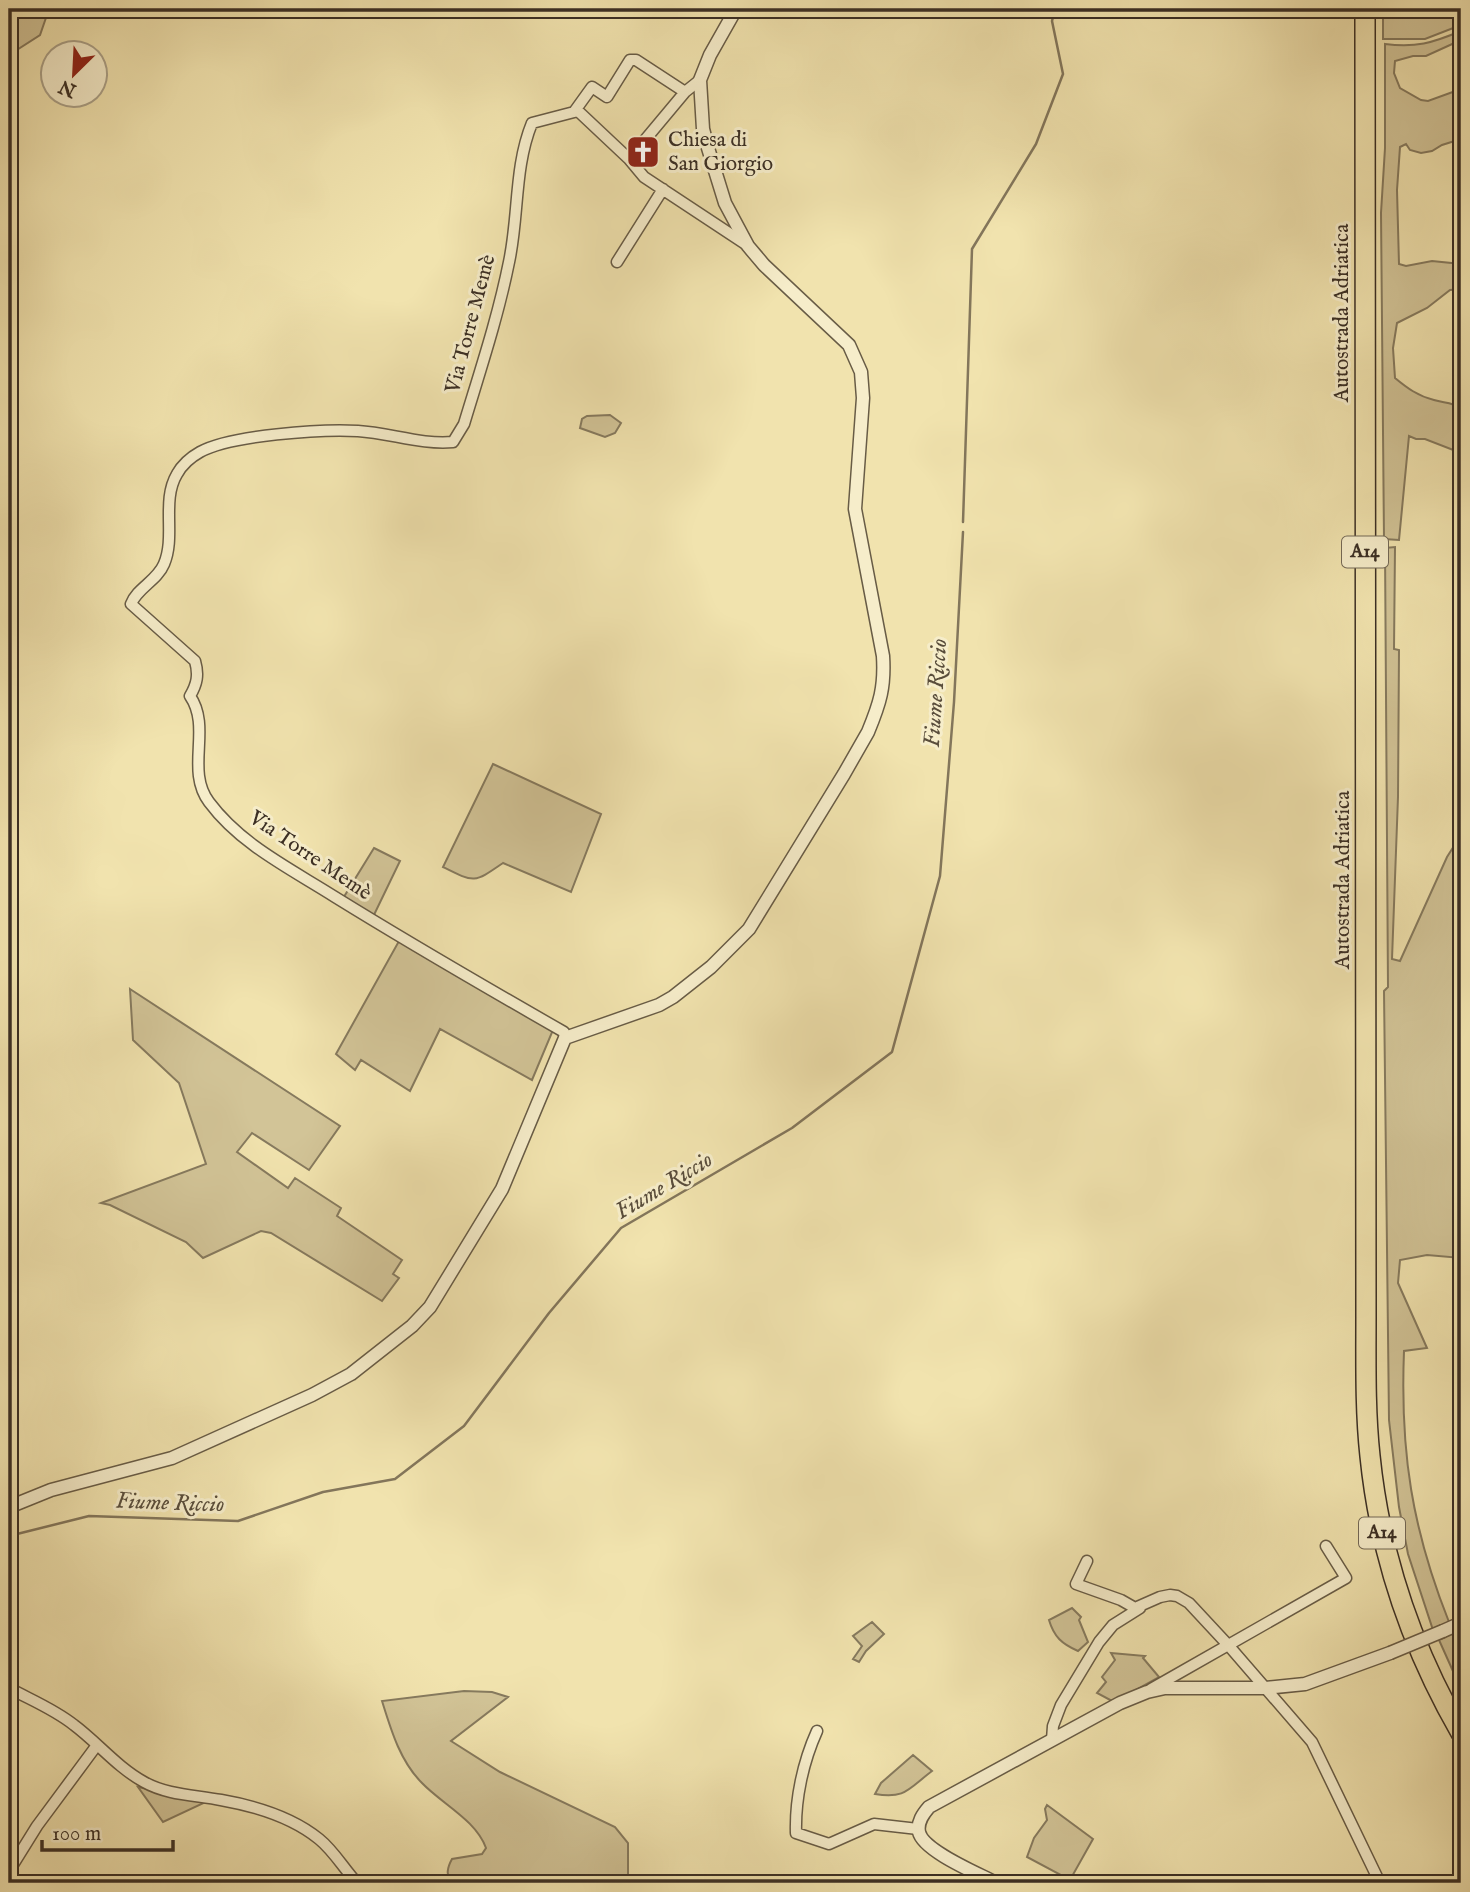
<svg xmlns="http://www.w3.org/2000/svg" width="1470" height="1892" viewBox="0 0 1470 1892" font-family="'IM FELL English',serif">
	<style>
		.green { fill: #d2c497; stroke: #867a5e; stroke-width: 2 }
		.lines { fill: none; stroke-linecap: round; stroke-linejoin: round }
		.stream { stroke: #83765b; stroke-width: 2.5 }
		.minor-casing { stroke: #685c46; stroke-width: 13 }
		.tertiary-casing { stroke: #685c46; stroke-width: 15 }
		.motorway-casing { stroke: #3b2f24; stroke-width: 22 }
		.minor { stroke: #f6edca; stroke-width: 10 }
		.tertiary { stroke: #f6edca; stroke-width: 12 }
		.motorway { stroke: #f1e3ae; stroke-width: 19 }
		.tertiary-bridge-casing { stroke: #685c46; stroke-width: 15; stroke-linecap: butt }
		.tertiary-bridge { stroke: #f6edca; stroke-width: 12 }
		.labels { text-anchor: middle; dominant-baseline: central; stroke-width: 6; stroke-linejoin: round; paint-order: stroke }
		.shield { fill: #f6edca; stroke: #736856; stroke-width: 2 }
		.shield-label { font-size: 19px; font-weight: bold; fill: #3b2f24 }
		.poi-label { font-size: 21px; fill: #3b2f24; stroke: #f6edca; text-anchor: start }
		.street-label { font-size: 21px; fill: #3b2f24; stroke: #f6edca }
		.water-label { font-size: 23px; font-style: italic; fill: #594d3b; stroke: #f6edca }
	</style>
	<rect width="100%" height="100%" fill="#f1e3ae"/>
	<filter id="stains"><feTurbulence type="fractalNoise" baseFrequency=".00286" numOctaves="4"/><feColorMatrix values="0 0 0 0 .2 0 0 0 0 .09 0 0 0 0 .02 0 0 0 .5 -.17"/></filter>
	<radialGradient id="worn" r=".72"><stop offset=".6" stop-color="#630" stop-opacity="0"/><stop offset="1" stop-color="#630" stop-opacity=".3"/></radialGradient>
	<path class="green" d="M 9,9 L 49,9 L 40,35 L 9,55 Z
		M 1383,9 L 1461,9 L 1461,25 L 1425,39 L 1383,39 Z
		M 1461,31 L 1461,40 L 1426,56 L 1413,56 L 1395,61 L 1394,73 L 1400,88 L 1421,100 L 1428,101 L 1461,89 L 1461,139 L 1442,145 L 1432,151 L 1421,153 L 1410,150 L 1406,144 L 1400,147 L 1397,190 L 1399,264 L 1406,266 L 1432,261 L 1461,264 L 1461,289 L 1450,290 L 1427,308 L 1397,323 L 1393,348 L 1395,378 C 1407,388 1418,396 1434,400 C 1444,403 1452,402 1461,408 L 1461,453 L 1425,439 L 1416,439 L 1409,436 L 1399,540 L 1384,539 L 1381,213 L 1385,148 L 1385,44 C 1416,48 1432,43 1461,31 Z
		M 610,415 L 621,423 L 615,433 L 605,437 L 580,428 L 582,419 L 587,416 Z
		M 1395,547 L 1394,649 L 1399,650 L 1398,797 L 1392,959 L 1400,961 L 1447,857 L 1461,835 L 1461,1258 L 1427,1255 L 1400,1260 L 1398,1283 L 1427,1348 L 1404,1351 C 1400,1452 1412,1529 1449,1622 L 1433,1630 L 1408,1554 L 1399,1507 L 1389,1420 L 1384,991 L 1388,987 L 1385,548 Z
		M 493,764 L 601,814 L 571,892 L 503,863 C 474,883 475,883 443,867 Z
		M 374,848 L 400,861 L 372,919 L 342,900 Z
		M 399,941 L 553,1030 L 532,1080 L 440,1029 L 410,1091 L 361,1060 L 355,1070 L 336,1054 Z
		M 130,989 L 340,1126 L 309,1170 L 252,1133 L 237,1152 L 288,1188 L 295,1178 L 341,1208 L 337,1216 L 402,1260 L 393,1274 L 399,1278 L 382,1301 L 271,1233 L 261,1231 L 203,1258 L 186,1242 L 110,1205 L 101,1203 L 206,1164 L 179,1083 L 133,1040 Z
		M 1072,1608 L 1081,1617 L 1079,1620 L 1088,1642 L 1078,1651 C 1062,1644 1054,1637 1049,1620 Z
		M 872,1622 L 884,1634 L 866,1651 L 859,1662 L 853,1659 L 862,1646 L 853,1636 Z
		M 1461,1630 L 1461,1689 L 1439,1640 Z
		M 1111,1653 L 1145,1656 L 1143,1658 L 1159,1677 L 1114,1702 L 1097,1693 L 1106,1682 L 1102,1677 L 1115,1660 Z
		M 464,1691 L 492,1692 L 508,1697 L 451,1741 L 500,1772 L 615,1827 L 628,1843 L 628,1883 L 451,1883 C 446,1875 447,1868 452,1859 L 482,1854 L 486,1848 C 476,1820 442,1804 422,1783 C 400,1761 391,1730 382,1701 Z
		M 913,1755 L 932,1771 C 908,1789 906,1799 875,1794 L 881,1783 Z
		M 138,1787 L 208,1801 L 163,1822 Z
		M 1047,1805 L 1093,1839 L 1070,1880 L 1027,1857 L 1034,1838 L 1047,1820 L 1045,1809 Z"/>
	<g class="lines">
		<path class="stream" d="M 963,522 L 972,249 L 1036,144 L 1063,74 L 1052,21 L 1055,9
			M 9,1536 L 89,1516 L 238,1521 L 323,1492 L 395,1479 L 464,1426 L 549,1313 L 621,1228 L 792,1128 L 892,1052 L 940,876 L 954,702 L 963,532"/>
		<defs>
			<path id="minor" d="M 574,112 L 592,87 L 607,97 L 630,60 L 636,60 L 685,92
				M 629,159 L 685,92 L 700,80
				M 617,262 L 663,189
				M 565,1038 L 564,1032 C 487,988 411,944 335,897 C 291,869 241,845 209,802 C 185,770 212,728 190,696 C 197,684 199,675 195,661 L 131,604 C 137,588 157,581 164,564 C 176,536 161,501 177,474 C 182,465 191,457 200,452 C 231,435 321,429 358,431 C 390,433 422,445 453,442 L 464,424 C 480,371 498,317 509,262 C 519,216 514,167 532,123 L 578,111 L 629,159 L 644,177 L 747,245
				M 1087,1561 L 1076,1584 L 1121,1600 L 1135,1608 L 1160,1597 L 1170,1595 L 1177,1596 L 1189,1603 L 1229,1646 L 1312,1742 L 1380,1883
				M 9,1688 C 31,1700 54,1709 74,1725 C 98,1743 117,1767 144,1782 C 167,1795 195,1795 221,1800 C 255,1806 292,1817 319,1839 C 334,1851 344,1869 357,1883
				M 1151,1689 L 1346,1578 L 1326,1546
				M 817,1731 C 803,1762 795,1799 796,1833 L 829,1844 L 874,1824 L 918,1829
				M 1052,1740 L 1053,1726 L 1061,1705 L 1099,1642 L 1113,1625 L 1140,1608
				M 9,1871 L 37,1826 L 97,1745"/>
			<path id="tertiary" d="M 9,1507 L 51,1490 L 172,1458 L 312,1395 L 351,1374 L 412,1326 L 430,1307 L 502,1189 L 565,1038 L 659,1005 L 673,997 L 711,967 L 749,929 L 844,774 L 868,732 C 880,703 885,687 883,656 L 855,509 L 863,398 L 861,372 L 849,345 L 764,265 L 748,246 L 725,203 L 708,148 L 703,129 L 700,80 L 710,55 L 736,9
				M 1443,1631 L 1461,1623
				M 996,1883 C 979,1874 923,1851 919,1832 C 917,1822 923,1814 929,1807 L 1120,1703 L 1147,1692 L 1165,1688 L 1266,1688 L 1305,1684 L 1390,1653"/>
			<path id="motorway" d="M 1365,9 L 1366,1317 C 1366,1364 1365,1410 1370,1456 C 1380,1555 1412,1648 1461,1733"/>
		</defs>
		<use href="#minor" class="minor-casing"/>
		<use href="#tertiary" class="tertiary-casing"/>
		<use href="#motorway" class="motorway-casing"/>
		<use href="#minor" class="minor"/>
		<use href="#tertiary" class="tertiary"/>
		<use href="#motorway" class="motorway"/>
		<defs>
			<path id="tertiary-bridge" d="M 1390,1653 L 1443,1631"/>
		</defs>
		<use href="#tertiary-bridge" class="tertiary-bridge-casing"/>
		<use href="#tertiary-bridge" class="tertiary-bridge"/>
	</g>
	<defs>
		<symbol id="church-square" viewBox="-11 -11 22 22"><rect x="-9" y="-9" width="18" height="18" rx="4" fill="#8f2418" stroke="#f6edca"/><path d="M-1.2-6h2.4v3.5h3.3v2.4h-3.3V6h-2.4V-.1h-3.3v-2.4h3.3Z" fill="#fff"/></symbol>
	</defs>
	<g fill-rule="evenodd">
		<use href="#church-square" x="624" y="133" width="38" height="38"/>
	</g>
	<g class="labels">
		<g class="shield">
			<rect x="1342" y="536.5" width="46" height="31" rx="5"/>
			<rect x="1359" y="1517.5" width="46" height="31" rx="5"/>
		</g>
		<g class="shield-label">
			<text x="1365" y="552">A14</text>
			<text x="1382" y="1533">A14</text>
		</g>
		<g class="poi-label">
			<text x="668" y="140">Chiesa di<tspan x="668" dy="24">San Giorgio</tspan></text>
		</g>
		<g class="street-label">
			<text transform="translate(1342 313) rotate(-90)">Autostrada Adriatica</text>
			<text transform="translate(471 324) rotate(-75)">Via Torre Memè</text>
			<text transform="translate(310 856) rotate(34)">Via Torre Memè</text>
			<text transform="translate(1343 880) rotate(-90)">Autostrada Adriatica</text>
		</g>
		<g class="water-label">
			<text transform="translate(936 693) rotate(-86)">Fiume Riccio</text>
			<text transform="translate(664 1186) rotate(-31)">Fiume Riccio</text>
			<text transform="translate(170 1503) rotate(2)">Fiume Riccio</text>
		</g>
	</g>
	<rect width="1470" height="1892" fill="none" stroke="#f1e3ae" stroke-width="35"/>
	<rect x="10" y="10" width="1449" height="1871" fill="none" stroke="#3b2f24" stroke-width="3.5"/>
	<rect x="18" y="18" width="1435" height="1857" fill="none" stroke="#3b2f24" stroke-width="2"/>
	<g transform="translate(74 74) rotate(204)"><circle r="33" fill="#f6edca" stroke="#aba188" stroke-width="2"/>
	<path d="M0-5L12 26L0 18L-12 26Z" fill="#8f2418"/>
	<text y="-10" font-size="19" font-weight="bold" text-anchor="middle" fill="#3b2f24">N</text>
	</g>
	<path d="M42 1840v10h131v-10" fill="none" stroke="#3b2f24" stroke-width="3.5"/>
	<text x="52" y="1840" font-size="21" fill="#3b2f24" stroke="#f6edca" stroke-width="5" paint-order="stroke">100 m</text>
	<rect width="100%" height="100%" filter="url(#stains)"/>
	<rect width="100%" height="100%" fill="url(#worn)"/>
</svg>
